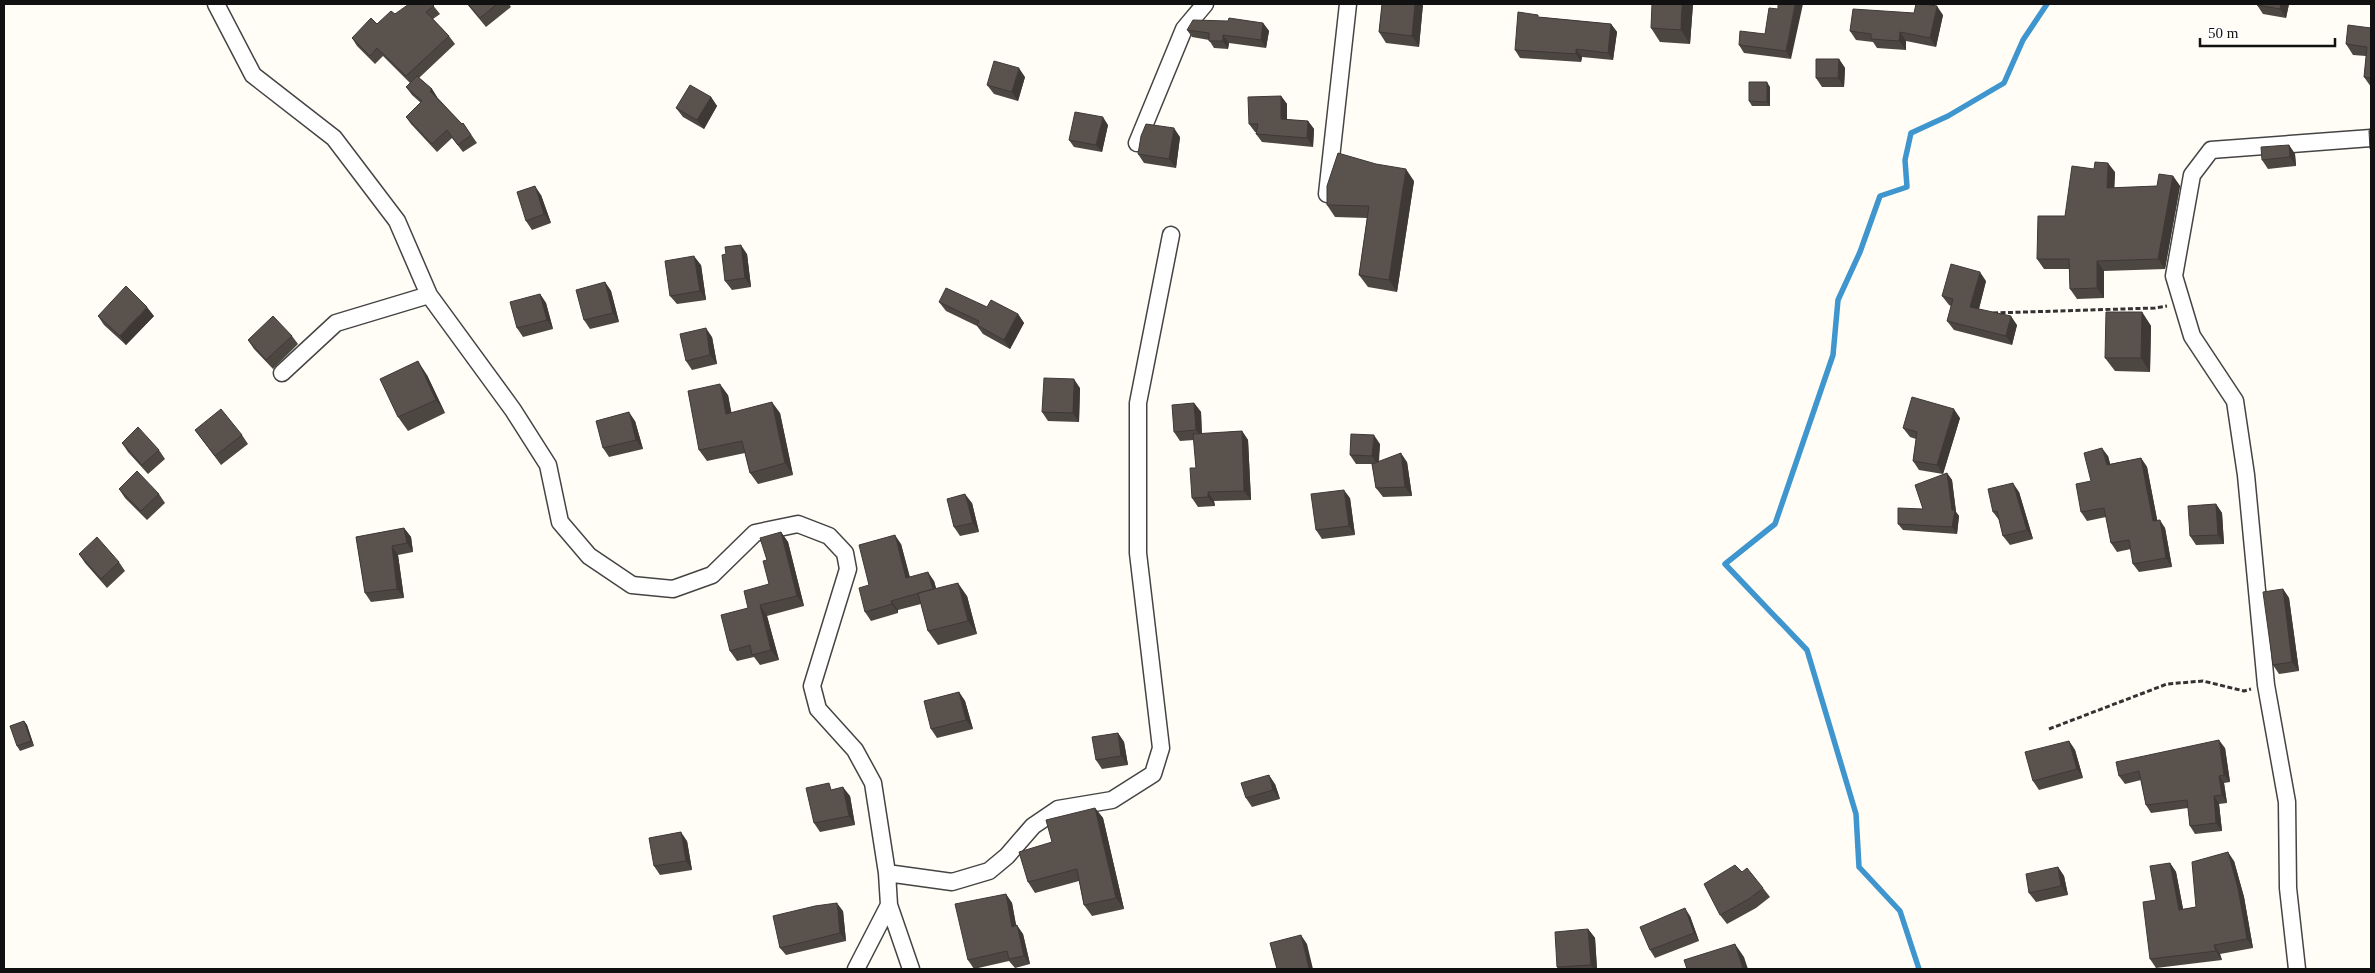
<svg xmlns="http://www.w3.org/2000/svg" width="2375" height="973" viewBox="0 0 2375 973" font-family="'Times New Roman',serif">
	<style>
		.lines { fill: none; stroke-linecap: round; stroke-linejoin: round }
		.stream { stroke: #3f96cf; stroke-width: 5.5 }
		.street-casing { stroke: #444; stroke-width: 19 }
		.path { stroke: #333; stroke-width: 3; stroke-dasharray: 5 2.5; stroke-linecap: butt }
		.street { stroke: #fff; stroke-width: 16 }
		.wall { fill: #4d4742 }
		.shaded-wall { fill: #3f3936 }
		.building { fill: #5a524d; stroke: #3f3936 }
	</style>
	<rect width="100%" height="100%" fill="#fffdf5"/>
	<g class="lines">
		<path class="stream" d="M 1919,969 L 1900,911 L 1859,867 L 1856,814 L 1807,650 L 1725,564 L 1775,524 L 1833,355 L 1838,300 L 1860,252 L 1880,196 L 1907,187 L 1905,160 L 1911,133 L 1948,116 L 2004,83 L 2023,40 L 2047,4"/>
		<defs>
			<path id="street" d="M 216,4 L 253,75 L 334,138 L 397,221 L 429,295 L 513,410 L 548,465 L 560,522 L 589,556 L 632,585 L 673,589 L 712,575 L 755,533 L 798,524 L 829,536 L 845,553 L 848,569 L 812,686 L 818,709 L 855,750 L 873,783 L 887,873 L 889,905 L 911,969
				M 1137,143 L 1184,29 L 1205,4
				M 1327,194 L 1348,4
				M 282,373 L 336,323 L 429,295
				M 887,873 L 952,882 L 989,871 L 1007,856 L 1033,826 L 1058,809 L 1112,800 L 1153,774 L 1161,748 L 1138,553 L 1138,403 L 1171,235
				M 856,969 L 889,905
				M 2297,969 L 2288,888 L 2287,802 L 2266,685 L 2246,475 L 2235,401 L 2192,336 L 2174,276 L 2192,175 L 2211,150 L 2371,138"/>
		</defs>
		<use href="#street" class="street-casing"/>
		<path class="path" d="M 1993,313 L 2155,308 L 2167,306
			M 2049,729 L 2167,684 L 2203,681 L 2244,691 L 2251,689"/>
		<use href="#street" class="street"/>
	</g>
	<path class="wall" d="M 432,4 L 440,14 L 433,19 L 449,36 L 455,44 L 419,78 L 432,89 L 437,97 L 462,124 L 463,123 L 477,143 L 463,152 L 452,138 L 437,152 L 411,124 L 406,117 L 421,103 L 412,95 L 406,87 L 410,83 L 383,56 L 375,64 L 357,46 L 352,38 L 395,14 Z
		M 467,4 L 509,4 L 511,7 L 486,27 Z
		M 1382,4 L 1423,4 L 1419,47 L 1386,43 L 1379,32 Z
		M 1693,4 L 1690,44 L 1660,42 L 1651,28 Z
		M 2289,4 L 2286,18 L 2263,14 L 2257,5 Z
		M 1778,9 L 1791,59 L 1744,53 L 1739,45 L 1765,34 Z
		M 1943,15 L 1936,47 L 1906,41 L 1906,50 L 1877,48 L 1873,42 L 1856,40 L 1850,31 Z
		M 1540,17 L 1611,24 L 1617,32 L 1613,60 L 1582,57 L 1581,62 L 1520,58 L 1515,50 Z
		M 1263,23 L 1269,31 L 1266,48 L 1229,43 L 1228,49 L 1214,48 L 1209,40 L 1192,37 L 1187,30 Z
		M 2371,28 L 2371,87 L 2364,77 L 2366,56 L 2353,55 L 2346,44 Z
		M 1839,59 L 1845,68 L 1844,87 L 1822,87 L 1816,78 Z
		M 1025,77 L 1018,101 L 994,94 L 987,85 Z
		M 1770,87 L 1770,106 L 1752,106 L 1749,101 Z
		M 1281,96 L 1287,104 L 1287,120 L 1308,121 L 1314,129 L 1313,147 L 1262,142 L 1256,134 L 1256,132 L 1255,132 L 1249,124 Z
		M 711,97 L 717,106 L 704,129 L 683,117 L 676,108 Z
		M 1108,125 L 1102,152 L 1074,147 L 1069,140 Z
		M 1180,137 L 1176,168 L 1144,163 L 1138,154 Z
		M 2289,145 L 2295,154 L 2296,166 L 2268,169 L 2262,160 Z
		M 2115,172 L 2114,188 L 2157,186 L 2173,176 L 2180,186 L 2165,269 L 2104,271 L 2104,298 L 2077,299 L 2070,289 L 2069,269 L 2044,269 L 2037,259 L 2065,216 Z
		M 1414,181 L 1397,292 L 1368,287 L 1359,275 L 1367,218 L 1335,217 L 1327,205 Z
		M 541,195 L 551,223 L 532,230 L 526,221 Z
		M 726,254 L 747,254 L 751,287 L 732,290 L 725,281 Z
		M 701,265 L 706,300 L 677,304 L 670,296 Z
		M 1986,281 L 1979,309 L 2017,325 L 2012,345 L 1954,330 L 1947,321 L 1951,306 L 1949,305 L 1942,296 Z
		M 605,282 L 611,291 L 619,322 L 590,329 L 584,320 Z
		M 540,294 L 546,303 L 553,329 L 523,337 L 517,328 Z
		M 939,302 L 1018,314 L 1024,323 L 1010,349 L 983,334 L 977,326 L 946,311 Z
		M 2142,312 L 2151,326 L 2150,372 L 2115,371 L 2105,358 Z
		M 98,316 L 154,316 L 126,345 L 104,325 Z
		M 292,336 L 298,344 L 273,369 L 254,349 L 248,340 Z
		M 712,337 L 717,364 L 692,370 L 686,361 Z
		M 427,375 L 445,413 L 408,431 L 398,417 Z
		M 1080,388 L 1079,422 L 1048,421 L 1042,412 Z
		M 728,395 L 731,413 L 780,413 L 793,475 L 758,484 L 750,473 L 745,453 L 707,461 L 699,450 Z
		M 1194,403 L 1201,412 L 1202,434 L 1242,431 L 1248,440 L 1251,500 L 1214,501 L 1215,506 L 1198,507 L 1192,498 L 1196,468 L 1194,440 L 1180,441 L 1174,432 Z
		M 1960,418 L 1943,474 L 1919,470 L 1913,461 L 1916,439 L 1910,437 L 1903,428 Z
		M 635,421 L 643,449 L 609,457 L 603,448 Z
		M 195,430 L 242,435 L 248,444 L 221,465 Z
		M 122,443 L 159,450 L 165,459 L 148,474 L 128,452 Z
		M 1380,444 L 1379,462 L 1407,462 L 1412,496 L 1383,497 L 1376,488 L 1372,464 L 1356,464 L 1350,455 Z
		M 2108,456 L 2110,464 L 2141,458 L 2147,467 L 2157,520 L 2165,528 L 2172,567 L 2139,572 L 2133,564 L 2131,549 L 2117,552 L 2111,543 L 2106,517 L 2087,521 L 2081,512 L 2091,481 Z
		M 1947,473 L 1952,480 L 1956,512 L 1959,516 L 1957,534 L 1903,530 L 1898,524 L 1923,509 Z
		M 119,489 L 159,494 L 165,503 L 147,520 L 125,498 Z
		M 2019,492 L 2033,539 L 2010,545 L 2003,536 L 1999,520 L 1993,512 Z
		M 1350,498 L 1355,535 L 1322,539 L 1316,530 Z
		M 972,503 L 979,532 L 960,536 L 954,527 Z
		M 2216,504 L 2222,513 L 2224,544 L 2196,545 L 2190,536 Z
		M 404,528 L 411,537 L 413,552 L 398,555 L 404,598 L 371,602 L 365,593 L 356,537 Z
		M 781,532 L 788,542 L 804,606 L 767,616 L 779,660 L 760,665 L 754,657 L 737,661 L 730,651 L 748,608 L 769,584 L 767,560 Z
		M 901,544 L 910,577 L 934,581 L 936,588 L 967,596 L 977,634 L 938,645 L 928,631 L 921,604 L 898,610 L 898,613 L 871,621 L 865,612 L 869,585 Z
		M 79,554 L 119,562 L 125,571 L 107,588 L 85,563 Z
		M 2283,589 L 2289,598 L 2299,671 L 2279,674 L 2273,665 Z
		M 959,692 L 965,701 L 973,729 L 937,738 L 931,729 Z
		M 24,721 L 27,725 L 34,746 L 20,751 L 17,746 Z
		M 1118,733 L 1124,742 L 1128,765 L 1102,769 L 1096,760 Z
		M 2069,741 L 2075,750 L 2083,778 L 2039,790 L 2033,781 Z
		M 2225,748 L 2230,782 L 2224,783 L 2227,803 L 2219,804 L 2222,831 L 2195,834 L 2190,826 L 2188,808 L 2151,813 L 2146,805 L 2141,780 L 2125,784 L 2119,776 Z
		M 1275,784 L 1280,799 L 1252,807 L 1246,798 Z
		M 833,789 L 850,796 L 855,825 L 820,832 L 814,823 Z
		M 1095,808 L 1103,818 L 1124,909 L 1092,916 L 1084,905 L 1079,881 L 1035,893 L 1028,882 L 1052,842 Z
		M 687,841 L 692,870 L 660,875 L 654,866 Z
		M 2234,861 L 2244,897 L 2253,948 L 2220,954 L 2222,960 L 2156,968 L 2150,959 L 2156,900 L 2170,863 L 2176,872 L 2183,909 L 2196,907 Z
		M 2058,867 L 2064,876 L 2068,895 L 2036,902 L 2029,893 Z
		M 1763,888 L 1770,897 L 1756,908 L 1727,924 L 1720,915 Z
		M 1006,894 L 1012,903 L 1016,926 L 1023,934 L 1030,964 L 1015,968 L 1009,961 L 974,969 L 968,960 Z
		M 843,911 L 846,941 L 786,955 L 780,948 Z
		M 1690,916 L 1699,941 L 1655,958 L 1650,950 Z
		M 1588,929 L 1595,938 L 1597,969 L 1558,969 L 1557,967 Z"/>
	<path class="shaded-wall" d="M 1415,4 L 1423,4 L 1419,47 L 1412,36 Z
		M 1682,4 L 1693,4 L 1690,44 L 1681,30 Z
		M 1795,4 L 1803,4 L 1791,59 L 1786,51 Z
		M 2281,4 L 2289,4 L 2286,18 L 2280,9 Z
		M 1937,6 L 1943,15 L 1936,47 L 1930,38 Z
		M 1263,23 L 1269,31 L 1266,48 L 1261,40 Z
		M 1611,24 L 1617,32 L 1613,60 L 1608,53 Z
		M 1900,32 L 1906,41 L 1906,50 L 1899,41 Z
		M 1223,35 L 1229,43 L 1228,49 L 1223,41 Z
		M 1576,49 L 1582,57 L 1581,62 L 1576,54 Z
		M 1839,59 L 1845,68 L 1844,87 L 1838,78 Z
		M 1019,68 L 1025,77 L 1018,101 L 1012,92 Z
		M 1767,82 L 1770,87 L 1770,106 L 1767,102 Z
		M 432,89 L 437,97 L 436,98 L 430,91 Z
		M 1281,96 L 1287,104 L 1287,128 L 1281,119 Z
		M 711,97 L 717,106 L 704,129 L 697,120 Z
		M 1103,117 L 1108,125 L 1102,152 L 1096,145 Z
		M 1308,121 L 1314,129 L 1313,147 L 1307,138 Z
		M 1174,128 L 1180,137 L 1176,168 L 1169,159 Z
		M 2289,145 L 2295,154 L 2296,166 L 2290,157 Z
		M 2108,163 L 2115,172 L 2114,198 L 2107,188 Z
		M 1406,169 L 1414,181 L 1397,292 L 1389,280 Z
		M 2173,176 L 2180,186 L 2165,269 L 2158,259 Z
		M 535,186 L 541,195 L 551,223 L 544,214 Z
		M 741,245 L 747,254 L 751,287 L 745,278 Z
		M 694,256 L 701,265 L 706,300 L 700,291 Z
		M 2097,261 L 2104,271 L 2104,298 L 2097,288 Z
		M 1980,272 L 1986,281 L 1977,316 L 1970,307 Z
		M 605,282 L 611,291 L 619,322 L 613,313 Z
		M 540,294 L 546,303 L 553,329 L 547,320 Z
		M 147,307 L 154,316 L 126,345 L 120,336 Z
		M 2142,312 L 2151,326 L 2150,372 L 2141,358 Z
		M 1018,314 L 1024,323 L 1010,349 L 1004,340 Z
		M 2011,316 L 2017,325 L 2012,345 L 2006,336 Z
		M 706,328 L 712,337 L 717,364 L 710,355 Z
		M 418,361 L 427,375 L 445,413 L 436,400 Z
		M 1074,379 L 1080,388 L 1079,422 L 1073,413 Z
		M 720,384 L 728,395 L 734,425 L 726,414 Z
		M 772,402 L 780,413 L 793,475 L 785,463 Z
		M 1194,403 L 1201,412 L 1202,439 L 1196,430 Z
		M 1954,409 L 1960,418 L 1943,474 L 1937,465 Z
		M 629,412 L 635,421 L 643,449 L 636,440 Z
		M 1242,431 L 1248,440 L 1251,500 L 1244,491 Z
		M 1374,435 L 1380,444 L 1378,465 L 1372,456 Z
		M 2102,448 L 2108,456 L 2113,474 L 2107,465 Z
		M 1401,453 L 1407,462 L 1412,496 L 1405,487 Z
		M 2141,458 L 2147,467 L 2159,529 L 2153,521 Z
		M 1947,473 L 1952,480 L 1956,512 L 1959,516 L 1957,534 L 1952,527 L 1952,510 Z
		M 2013,483 L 2019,492 L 2033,539 L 2027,530 Z
		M 1344,490 L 1350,498 L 1355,535 L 1349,526 Z
		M 1208,492 L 1214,501 L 1215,506 L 1208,497 Z
		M 965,494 L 972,503 L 979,532 L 973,523 Z
		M 2216,504 L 2222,513 L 2224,544 L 2218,535 Z
		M 2160,520 L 2165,528 L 2172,567 L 2166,558 Z
		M 404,528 L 411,537 L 413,552 L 407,543 Z
		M 781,532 L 788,542 L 804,606 L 797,596 Z
		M 895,535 L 901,544 L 912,587 L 906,578 Z
		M 392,546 L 398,555 L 404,598 L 397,589 Z
		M 928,572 L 934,581 L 939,599 L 933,590 Z
		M 958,583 L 967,596 L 977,634 L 968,621 Z
		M 2283,589 L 2289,598 L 2299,671 L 2292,662 Z
		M 891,601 L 898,610 L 898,613 L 892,604 Z
		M 760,605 L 767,616 L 779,660 L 771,650 Z
		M 959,692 L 965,701 L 973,729 L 966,720 Z
		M 24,721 L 27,725 L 34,746 L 31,741 Z
		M 1118,733 L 1124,742 L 1128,765 L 1121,756 Z
		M 2219,740 L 2225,748 L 2230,782 L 2224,775 Z
		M 2069,741 L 2075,750 L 2083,778 L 2077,769 Z
		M 1269,775 L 1275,784 L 1280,799 L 1273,790 Z
		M 2219,776 L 2224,783 L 2227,803 L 2222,795 Z
		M 843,787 L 850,796 L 855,825 L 849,816 Z
		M 2214,796 L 2219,804 L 2222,831 L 2216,823 Z
		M 1095,808 L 1103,818 L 1124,909 L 1116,898 Z
		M 681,832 L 687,841 L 692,870 L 686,861 Z
		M 2228,852 L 2234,861 L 2244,897 L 2253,948 L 2247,939 Z
		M 2170,863 L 2176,872 L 2185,919 L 2179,910 Z
		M 2058,867 L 2064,876 L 2068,895 L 2061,886 Z
		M 1006,894 L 1012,903 L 1018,935 L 1012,927 Z
		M 837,903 L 843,911 L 846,941 L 840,933 Z
		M 1685,908 L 1690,916 L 1699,941 L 1694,933 Z
		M 1017,925 L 1023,934 L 1030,964 L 1024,956 Z
		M 1588,929 L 1595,938 L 1597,969 L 1594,969 L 1591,965 Z
		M 1301,935 L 1307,944 L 1313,969 L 1309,969 Z
		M 1735,944 L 1744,957 L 1748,969 L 1743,969 Z
		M 2214,945 L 2220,954 L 2222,960 L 2216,951 Z"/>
	<path class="building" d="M 409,4 L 432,4 L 434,6 L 426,12 L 449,36 L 406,76 L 377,48 L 370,56 L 352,38 L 371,18 L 377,24 L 391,11 L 395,14 Z
		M 468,4 L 497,4 L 480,18 Z
		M 1382,4 L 1415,4 L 1412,36 L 1379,32 Z
		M 1652,4 L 1682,4 L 1681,30 L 1651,28 Z
		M 1778,4 L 1795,4 L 1786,51 L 1739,45 L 1740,31 L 1765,34 L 1769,8 L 1778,9 Z
		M 1916,4 L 1924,4 L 1937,6 L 1930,38 L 1900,32 L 1899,41 L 1871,39 L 1871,34 L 1850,31 L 1853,9 L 1914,13 Z
		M 2257,4 L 2281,4 L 2280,9 L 2257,5 Z
		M 1518,12 L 1538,15 L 1538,17 L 1611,24 L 1608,53 L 1576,49 L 1576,54 L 1515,50 Z
		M 1229,18 L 1263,23 L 1261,40 L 1223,35 L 1223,41 L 1209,41 L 1209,33 L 1187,30 L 1193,20 L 1228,21 Z
		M 2348,25 L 2371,28 L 2371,78 L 2364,77 L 2367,47 L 2346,44 Z
		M 1816,59 L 1839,59 L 1838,78 L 1816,78 Z
		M 994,61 L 1019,68 L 1012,92 L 987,85 Z
		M 417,76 L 432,89 L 430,91 L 462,124 L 463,123 L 471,135 L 458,145 L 447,130 L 432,144 L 406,117 L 422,101 L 406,87 Z
		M 1749,82 L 1767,82 L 1767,102 L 1749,101 Z
		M 690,85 L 711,97 L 697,120 L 676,108 Z
		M 1281,96 L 1281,119 L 1308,121 L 1307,138 L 1256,134 L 1258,124 L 1249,124 L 1248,97 Z
		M 1075,112 L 1103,117 L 1096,145 L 1069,140 Z
		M 1146,124 L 1174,128 L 1169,159 L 1138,154 L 1141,136 Z
		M 2371,127 L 2371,149 L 2370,149 L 2369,131 Z
		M 2289,145 L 2290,157 L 2262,160 L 2261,147 Z
		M 1338,153 L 1376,164 L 1406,169 L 1389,280 L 1359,275 L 1369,206 L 1327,205 L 1327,186 Z
		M 2095,162 L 2108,163 L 2107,188 L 2157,186 L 2159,174 L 2173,176 L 2158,259 L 2097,261 L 2097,288 L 2070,289 L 2069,259 L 2037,259 L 2038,216 L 2065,216 L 2072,166 L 2094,169 Z
		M 535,186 L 544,214 L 526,221 L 517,192 Z
		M 741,245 L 745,278 L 725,281 L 722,255 L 726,254 L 725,247 Z
		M 694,256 L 700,291 L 670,296 L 665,261 Z
		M 1951,264 L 1980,272 L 1970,307 L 2011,316 L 2006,336 L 1947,321 L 1953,299 L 1942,296 Z
		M 605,282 L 613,313 L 584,320 L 576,290 Z
		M 126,286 L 147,307 L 120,336 L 98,316 Z
		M 946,288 L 987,307 L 991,300 L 1018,314 L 1004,340 L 977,325 L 979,321 L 939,302 Z
		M 540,294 L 547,320 L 517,328 L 510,302 Z
		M 2106,312 L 2142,312 L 2141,358 L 2105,358 Z
		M 273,316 L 292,336 L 266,360 L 248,340 Z
		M 706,328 L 710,355 L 686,361 L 680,334 Z
		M 418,361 L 436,400 L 398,417 L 380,379 Z
		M 1044,378 L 1074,379 L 1073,413 L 1042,412 Z
		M 720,384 L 726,414 L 772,402 L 785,463 L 750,473 L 742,441 L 699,450 L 688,391 Z
		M 1912,397 L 1954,409 L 1937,465 L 1913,461 L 1917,432 L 1903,428 Z
		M 1194,403 L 1196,430 L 1174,432 L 1172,405 Z
		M 221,409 L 242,435 L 215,456 L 195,430 Z
		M 629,412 L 636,440 L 603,448 L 596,421 Z
		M 138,427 L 159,450 L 142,465 L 122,443 Z
		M 1242,431 L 1244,491 L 1208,492 L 1208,497 L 1192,498 L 1190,468 L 1196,468 L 1193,434 Z
		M 1351,434 L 1374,435 L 1372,456 L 1350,455 Z
		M 2102,448 L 2107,465 L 2141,458 L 2153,521 L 2160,520 L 2166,558 L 2133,564 L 2129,540 L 2111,543 L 2104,508 L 2081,512 L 2076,484 L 2091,481 L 2084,453 Z
		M 1401,453 L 1405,487 L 1376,488 L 1372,464 Z
		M 137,471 L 159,494 L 141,511 L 119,489 Z
		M 1947,473 L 1952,510 L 1955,510 L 1952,527 L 1898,524 L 1898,508 L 1923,509 L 1915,485 Z
		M 2013,483 L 2027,530 L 2003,536 L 1997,511 L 1993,512 L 1988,489 Z
		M 1344,490 L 1349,526 L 1316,530 L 1311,494 Z
		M 965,494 L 973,523 L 954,527 L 947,499 Z
		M 2216,504 L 2218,535 L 2190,536 L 2188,506 Z
		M 404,528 L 407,543 L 392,546 L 397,589 L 365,593 L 356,537 Z
		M 781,532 L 797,596 L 760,605 L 771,650 L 752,655 L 750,645 L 730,651 L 721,615 L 748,608 L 744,591 L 769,584 L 763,561 L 767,560 L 760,538 Z
		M 895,535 L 906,578 L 928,572 L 933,589 L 891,601 L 892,604 L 865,612 L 859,588 L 869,585 L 859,545 Z
		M 97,537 L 119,562 L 101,579 L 79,554 Z
		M 958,583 L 968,621 L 928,631 L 918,593 Z
		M 2283,589 L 2292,662 L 2273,665 L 2263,592 Z
		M 959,692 L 966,720 L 931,729 L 924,701 Z
		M 24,721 L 31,741 L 17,746 L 10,726 Z
		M 1118,733 L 1121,756 L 1096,760 L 1092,737 Z
		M 2219,740 L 2224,775 L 2219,776 L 2222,795 L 2214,796 L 2216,823 L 2190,826 L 2187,800 L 2146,805 L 2139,771 L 2119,776 L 2116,762 Z
		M 2069,741 L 2077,769 L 2033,781 L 2025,752 Z
		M 1269,775 L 1273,790 L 1246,798 L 1241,783 Z
		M 829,783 L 831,790 L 843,787 L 849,816 L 814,823 L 806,788 Z
		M 1095,808 L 1116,898 L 1084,905 L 1077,869 L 1028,882 L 1019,852 L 1052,842 L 1046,820 Z
		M 681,832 L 686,861 L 654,866 L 649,838 Z
		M 2228,852 L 2238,888 L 2247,939 L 2214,945 L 2216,951 L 2150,959 L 2143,902 L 2156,900 L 2150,866 L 2170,863 L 2179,910 L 2196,907 L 2192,862 Z
		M 1735,865 L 1742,872 L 1747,868 L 1763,888 L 1749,899 L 1720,915 L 1704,884 Z
		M 2058,867 L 2061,886 L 2029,893 L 2026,874 Z
		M 1006,894 L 1012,927 L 1017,925 L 1024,956 L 1009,959 L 1007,951 L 968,960 L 955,904 Z
		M 837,903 L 840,933 L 780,948 L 773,916 L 815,906 Z
		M 1685,908 L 1694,933 L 1650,950 L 1640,927 Z
		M 1588,929 L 1591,965 L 1557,967 L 1555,932 Z
		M 1301,935 L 1309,969 L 1277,969 L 1270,943 Z
		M 1735,944 L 1743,969 L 1687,969 L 1684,960 Z"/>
	<rect width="2375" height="973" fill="none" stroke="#111111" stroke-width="10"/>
	<path d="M2200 38v8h135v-8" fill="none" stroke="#111111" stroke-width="2.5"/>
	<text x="2208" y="38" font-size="15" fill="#111111" stroke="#ffffff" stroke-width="4" paint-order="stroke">50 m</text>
</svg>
